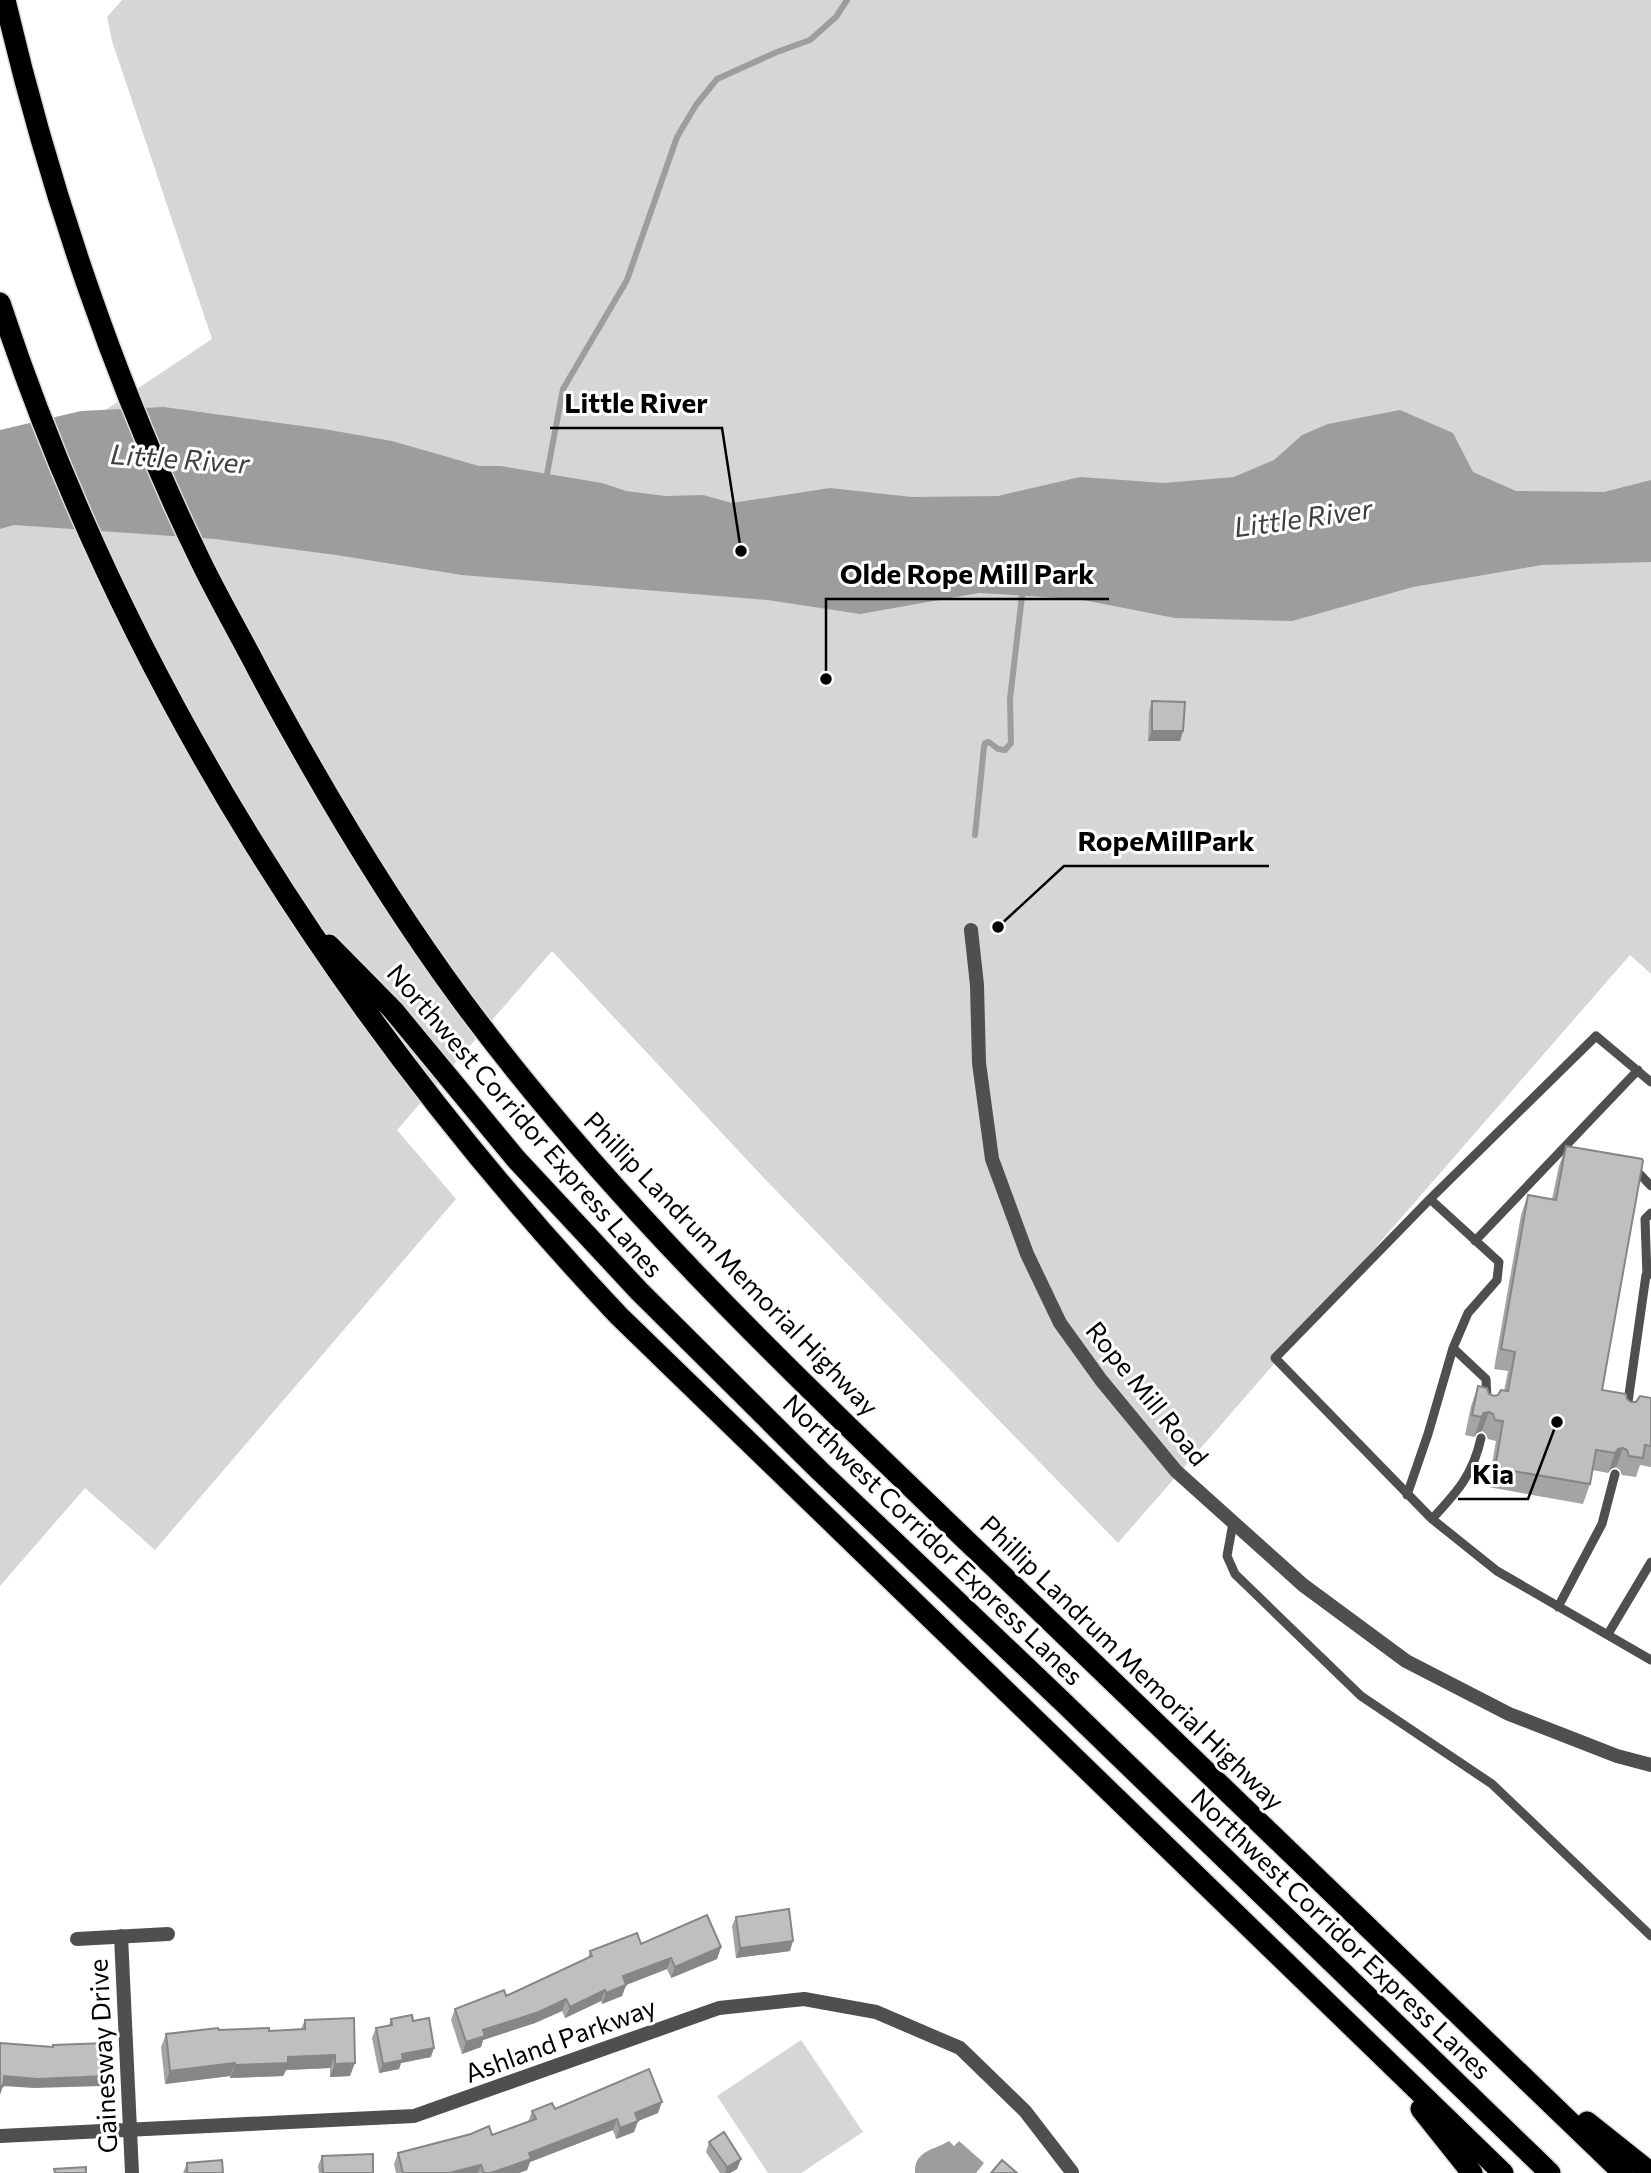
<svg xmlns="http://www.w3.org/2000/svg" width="1651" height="2173" viewBox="0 0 1651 2173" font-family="Commissioner,sans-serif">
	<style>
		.green { fill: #d6d6d6 }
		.water { fill: #9d9d9d }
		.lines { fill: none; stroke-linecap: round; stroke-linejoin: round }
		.stream { stroke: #9d9d9d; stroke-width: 6 }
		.motorway-casing { stroke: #dbdbdb; stroke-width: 24 }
		.service { stroke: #4f4f4f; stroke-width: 9 }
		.minor { stroke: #4f4f4f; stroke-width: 14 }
		.motorway { stroke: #000; stroke-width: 21 }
		.wall { fill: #a4a4a4 }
		.shaded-wall { fill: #868686 }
		.building { fill: #bfbfbf; stroke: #868686; stroke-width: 2 }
		.labels { text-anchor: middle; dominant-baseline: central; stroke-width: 6; stroke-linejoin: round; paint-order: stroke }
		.street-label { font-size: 26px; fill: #000; stroke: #fff }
		.water-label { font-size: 28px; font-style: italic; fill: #3e3e3e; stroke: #fff }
		.leader { fill: none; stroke: #000; stroke-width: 2.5 }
		.callout-dot { fill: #000; stroke: #fff; stroke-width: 2.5 }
		.callout-label { font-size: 28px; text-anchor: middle; font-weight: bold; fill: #000; stroke: #fff; stroke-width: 6; stroke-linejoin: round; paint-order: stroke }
	</style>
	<rect width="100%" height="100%" fill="#fff"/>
	<path class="green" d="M 122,0 L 1651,0 L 1651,974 L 1630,955 L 1118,1543 L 762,1176 L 552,951 L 397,1130 L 456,1199 L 155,1550 L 85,1488 L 0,1586 L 0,480 L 212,339 L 112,41 L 107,17 Z
		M 801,2040 L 863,2132 L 801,2173 L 768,2173 L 717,2096 Z"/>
	<path class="water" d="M 164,407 L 324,429 L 392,441 L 479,466 L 501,466 L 602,483 L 626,491 L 665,496 L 703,495 L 732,503 L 830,488 L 912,497 L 998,496 L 1080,477 L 1164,483 L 1234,477 L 1274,460 L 1302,435 L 1328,424 L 1400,410 L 1453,433 L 1473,472 L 1516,491 L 1604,492 L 1651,480 L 1651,562 L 1542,565 L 1413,587 L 1292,621 L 1175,618 L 1078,599 L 979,593 L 860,614 L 768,600 L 462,575 L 336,555 L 215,539 L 14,525 L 0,529 L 0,430 L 81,411 Z
		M 949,2141 L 954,2146 L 959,2141 L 984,2163 L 976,2173 L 915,2173 C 914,2150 935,2150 949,2141 Z"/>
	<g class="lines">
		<path class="stream" d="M 547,474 L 563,389 L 627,280 L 677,137 L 696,105 L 717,79 L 777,52 L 810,40 L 836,17 L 847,0
			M 975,835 L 984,747 L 985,743 L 989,742 L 998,749 L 1005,750 L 1011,743 L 1010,699 L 1022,596 L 1021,590"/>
		<defs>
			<path id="motorway" d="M 5,0 C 49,189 116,387 201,562 C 219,599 240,635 259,672 C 320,786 386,898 463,1002 C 617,1210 808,1388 994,1567 C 1203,1769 1413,1971 1623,2173
				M 0,303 C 125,683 346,1027 619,1316 L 1503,2173
				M 329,945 L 393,1010 L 516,1159 L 639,1291 L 820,1471 L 1064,1703 L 1550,2173
				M 1421,2109 L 1472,2173
				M 1587,2122 L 1651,2173"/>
		</defs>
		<use href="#motorway" class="motorway-casing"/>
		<path class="service" d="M 1651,1082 L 1596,1036 L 1430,1199 L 1275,1358 L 1432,1519 L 1497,1571 L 1651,1660
			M 1633,1167 L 1651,1186
			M 1475,1241 L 1638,1070
			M 1647,1276 L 1645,1219 L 1651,1213
			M 1453,1348 L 1486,1379 L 1487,1399
			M 1627,1409 L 1646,1275 L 1651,1269
			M 1407,1495 L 1428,1434 L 1453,1348 L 1468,1313 L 1497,1280 L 1499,1262 L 1430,1199
			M 1432,1519 C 1457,1492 1473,1475 1481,1438
			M 1233,1523 L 1227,1556 L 1235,1574 L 1361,1696 L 1492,1784 L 1651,1936
			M 1558,1607 L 1602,1524 L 1615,1474
			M 1608,1634 L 1651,1562"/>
		<path class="minor" d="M 971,930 L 977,985 L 979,1063 L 992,1159 L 1027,1254 L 1060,1323 L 1101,1380 L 1176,1471 L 1303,1585 L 1406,1661 L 1509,1714 L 1617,1756 L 1651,1765
			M 121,1936 L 132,2173
			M 77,1939 L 168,1934
			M 0,2136 L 414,2116 L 719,2008 L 804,1999 L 876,2012 L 960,2048 L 1025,2111 L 1072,2172"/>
		<use href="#motorway" class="motorway"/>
	</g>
	<path class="wall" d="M 1152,701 L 1183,731 L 1180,741 L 1148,741 L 1149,711 Z
		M 1566,1146 L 1602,1390 L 1627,1399 L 1631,1402 L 1651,1398 L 1651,1467 L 1640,1465 L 1636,1477 L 1622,1475 L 1620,1470 L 1616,1467 L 1611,1469 L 1608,1473 L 1592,1470 L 1590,1484 L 1583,1504 L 1488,1487 L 1496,1441 L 1488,1439 L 1486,1434 L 1482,1431 L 1477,1433 L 1474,1437 L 1465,1435 L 1471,1406 L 1478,1386 L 1494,1396 L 1498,1395 L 1504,1391 L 1508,1371 L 1494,1369 L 1521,1215 L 1528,1195 L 1552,1199 L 1559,1166 Z
		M 736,1917 L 790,1951 L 736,1958 L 732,1926 Z
		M 641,1944 L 721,1947 L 717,1959 L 671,1978 L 667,1969 L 626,1985 L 622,1996 L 602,2004 L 601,2001 L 565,2018 L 562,2011 L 535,2023 L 483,2040 L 481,2047 L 462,2054 L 451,2020 L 455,2009 L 506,1996 L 588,1958 L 590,1951 Z
		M 391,2019 L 413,2021 L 431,2057 L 401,2063 L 399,2069 L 379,2073 L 372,2038 L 376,2028 L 389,2025 Z
		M 305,2020 L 350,2076 L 330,2077 L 330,2068 L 286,2070 L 283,2076 L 230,2078 L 230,2076 L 165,2084 L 161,2047 L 166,2034 L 219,2030 L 269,2031 L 301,2029 Z
		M 555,2109 L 658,2113 L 638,2121 L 634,2132 L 616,2139 L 613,2130 L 530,2162 L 527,2170 L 519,2173 L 396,2173 L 394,2164 L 398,2153 L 492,2135 L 528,2122 L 532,2111 Z
		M 709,2142 L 741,2159 L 737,2169 L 730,2173 L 720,2173 L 706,2152 Z
		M 322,2156 L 373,2173 L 319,2173 L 318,2166 Z
		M 187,2163 L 223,2173 L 183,2173 Z"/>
	<path class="shaded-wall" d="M 1152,731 L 1183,731 L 1180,741 L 1148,741 Z
		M 1489,1412 L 1482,1431 L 1477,1433 L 1474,1437 L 1481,1417 L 1484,1413 Z
		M 1623,1448 L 1616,1467 L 1611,1469 L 1608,1473 L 1615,1453 L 1618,1449 Z
		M 793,1941 L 790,1951 L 736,1958 L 740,1948 Z
		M 721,1947 L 717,1959 L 671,1978 L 675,1967 Z
		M 671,1958 L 667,1969 L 618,1988 L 623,1976 Z
		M 626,1985 L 622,1996 L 602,2004 L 606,1993 Z
		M 605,1990 L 601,2001 L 565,2018 L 570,2007 Z
		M 566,1999 L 562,2011 L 535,2023 L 483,2040 L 481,2047 L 462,2054 L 466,2042 L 483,2030 Z
		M 434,2048 L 431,2057 L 401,2063 L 399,2069 L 379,2073 L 383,2064 L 402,2054 Z
		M 335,2055 L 330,2068 L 286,2070 L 283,2076 L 230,2078 L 235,2065 L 288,2057 Z
		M 235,2063 L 230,2076 L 165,2084 L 170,2071 Z
		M 355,2063 L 350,2076 L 330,2077 L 335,2064 Z
		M 4,2076 L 107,2076 L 103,2086 L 34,2088 L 3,2086 L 0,2095 L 0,2085 Z
		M 662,2102 L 658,2113 L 638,2121 L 634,2132 L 616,2139 L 620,2128 L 635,2113 Z
		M 617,2119 L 613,2130 L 530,2162 L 527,2170 L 519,2173 L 491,2173 L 529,2153 Z
		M 741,2159 L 737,2169 L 730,2173 L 725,2173 L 727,2167 Z
		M 481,2165 L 478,2173 L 449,2173 Z"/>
	<path class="building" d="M 1152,701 L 1185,702 L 1183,731 L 1152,731 Z
		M 1566,1146 L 1642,1159 L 1643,1161 L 1602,1390 L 1626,1394 L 1627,1399 L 1631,1402 L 1636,1402 L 1640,1396 L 1651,1398 L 1651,1446 L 1645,1445 L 1643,1458 L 1629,1456 L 1627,1450 L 1623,1448 L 1618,1449 L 1615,1453 L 1596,1450 L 1590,1484 L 1495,1468 L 1503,1421 L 1495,1420 L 1493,1414 L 1489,1412 L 1484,1413 L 1481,1417 L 1472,1415 L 1478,1386 L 1487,1388 L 1489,1394 L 1494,1396 L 1498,1395 L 1501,1390 L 1508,1391 L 1515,1352 L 1501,1349 L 1528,1195 L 1556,1200 Z
		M 789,1909 L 793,1941 L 740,1948 L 736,1917 Z
		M 707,1915 L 721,1947 L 675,1967 L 671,1958 L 623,1976 L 626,1985 L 606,1993 L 605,1990 L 570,2007 L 566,1999 L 539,2012 L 483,2030 L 485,2036 L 466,2042 L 455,2009 L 504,1990 L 506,1996 L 592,1956 L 590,1951 L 637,1933 L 641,1944 Z
		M 412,2015 L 413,2021 L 429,2018 L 434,2048 L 402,2054 L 403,2060 L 383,2064 L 376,2028 L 392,2025 L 391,2019 Z
		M 354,2018 L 355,2063 L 335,2064 L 335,2055 L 288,2057 L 288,2063 L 235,2065 L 235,2063 L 170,2071 L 166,2034 L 218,2028 L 219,2030 L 269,2028 L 269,2031 L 305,2029 L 305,2020 Z
		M 0,2043 L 53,2047 L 53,2045 L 106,2043 L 107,2076 L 37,2079 L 4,2076 L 3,2086 L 0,2085 Z
		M 649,2069 L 662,2102 L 635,2113 L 638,2121 L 620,2128 L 617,2119 L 529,2153 L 531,2159 L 491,2173 L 484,2173 L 481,2165 L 449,2173 L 403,2173 L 398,2153 L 471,2134 L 489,2126 L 492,2135 L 536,2119 L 532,2111 L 552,2103 L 555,2109 Z
		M 724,2132 L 741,2159 L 727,2167 L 709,2142 Z
		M 373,2154 L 373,2173 L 323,2173 L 322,2156 Z
		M 222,2160 L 223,2173 L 187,2173 L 187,2163 Z
		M 1002,2160 L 1017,2173 L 991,2173 Z
		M 86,2167 L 86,2173 L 55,2173 L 54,2169 Z"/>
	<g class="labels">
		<g class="street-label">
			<text transform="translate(526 1120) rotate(49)">Northwest Corridor Express Lanes</text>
			<text transform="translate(732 1263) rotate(46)">Phillip Landrum Memorial Highway</text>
			<text transform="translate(1148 1393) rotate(51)">Rope Mill Road</text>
			<text transform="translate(934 1539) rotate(44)">Northwest Corridor Express Lanes</text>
			<text transform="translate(1133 1662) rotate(44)">Phillip Landrum Memorial Highway</text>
			<text transform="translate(1342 1933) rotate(44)">Northwest Corridor Express Lanes</text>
			<text transform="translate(560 2039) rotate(-20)">Ashland Parkway</text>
			<text transform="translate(102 2056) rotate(-93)">Gainesway Drive</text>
		</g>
		<g class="water-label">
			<text transform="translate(180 458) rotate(4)">Little River</text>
			<text transform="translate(1303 517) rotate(-8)">Little River</text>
		</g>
	</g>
	<path class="leader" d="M741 551L722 428H550M826 679L826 599H1109M998 927L1064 866H1269M1557 1422L1528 1499H1458"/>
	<g class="callout-dot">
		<circle cx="741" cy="551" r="7"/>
		<circle cx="826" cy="679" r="7"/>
		<circle cx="998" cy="927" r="7"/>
		<circle cx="1557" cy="1422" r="7"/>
	</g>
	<g class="callout-label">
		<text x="636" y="413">Little River</text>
		<text x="967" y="584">Olde Rope Mill Park</text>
		<text x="1166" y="851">RopeMillPark</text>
		<text x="1493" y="1484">Kia</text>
	</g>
</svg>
